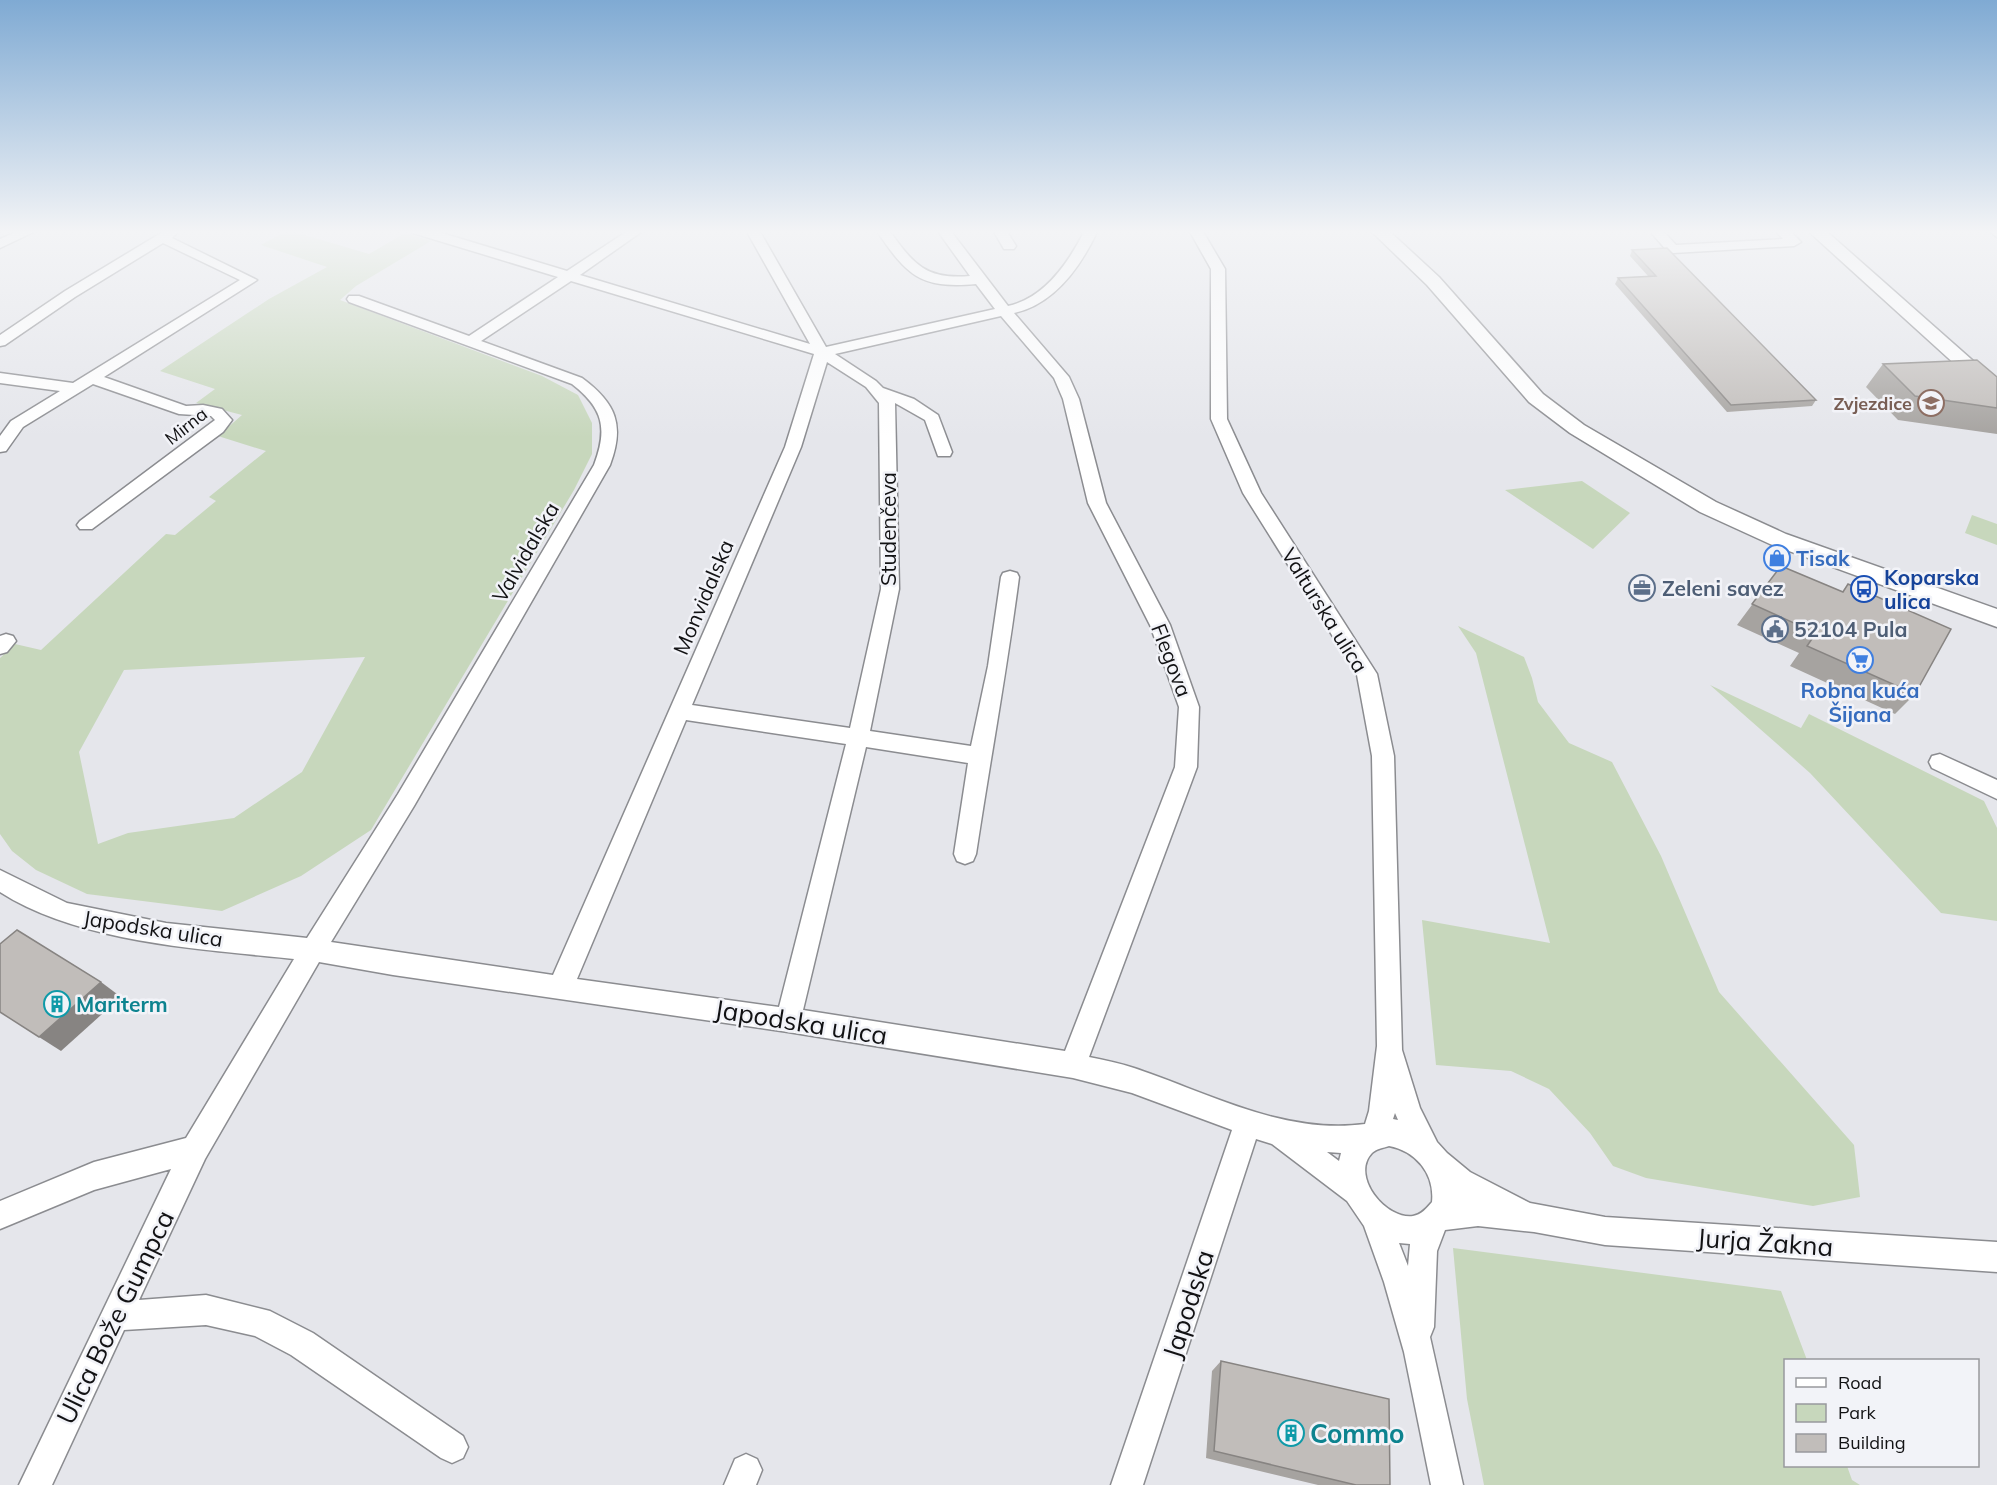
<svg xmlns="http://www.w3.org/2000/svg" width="1997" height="1485" viewBox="0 0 1997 1485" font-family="Mulish,sans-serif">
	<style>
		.green { fill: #c7d7bc; fill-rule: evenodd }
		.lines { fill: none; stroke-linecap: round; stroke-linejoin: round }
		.minor-casing { stroke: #8b8c90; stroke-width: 3 }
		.major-casing { stroke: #8b8c90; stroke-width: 3 }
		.minor { fill: #fff; fill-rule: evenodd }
		.major { fill: #fff; fill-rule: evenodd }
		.wall { fill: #a6a3a0 }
		.shaded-wall { fill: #878482 }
		.building { fill: #c1bdba; stroke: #878482; stroke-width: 1.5 }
		.labels { text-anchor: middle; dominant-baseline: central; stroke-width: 5; stroke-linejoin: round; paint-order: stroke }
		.far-education-label { font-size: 18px; font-weight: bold; fill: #785e54; stroke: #f2f3f8; text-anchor: end }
		.far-street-label { font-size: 18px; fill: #121214; stroke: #f2f3f8 }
		.street-label { font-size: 21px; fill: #121214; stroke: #f2f3f8 }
		.shop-label { font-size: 21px; font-weight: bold; fill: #366cbe; stroke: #f2f3f8; text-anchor: start }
		.transit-label { font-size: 21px; font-weight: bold; fill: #164399; stroke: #f2f3f8; text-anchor: start }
		.service-label { font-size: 21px; font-weight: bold; fill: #4e5e75; stroke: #f2f3f8; text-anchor: start }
		.culture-label { font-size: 21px; font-weight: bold; fill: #0d838f; stroke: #f2f3f8; text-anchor: start }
		.near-street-label { font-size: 26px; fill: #121214; stroke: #f2f3f8 }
		.near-culture-label { font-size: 26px; font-weight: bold; fill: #0d838f; stroke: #f2f3f8; text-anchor: start }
	</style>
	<rect width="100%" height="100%" fill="#e5e6eb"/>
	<path class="green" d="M 288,230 L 369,254 L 405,233 L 431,241 L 356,286 L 340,300 L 542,376 L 578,395 L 592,423 L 592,454 L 574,490 L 371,830 L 301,876 L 222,911 L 87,894 L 36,870 L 12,851 L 0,834 L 0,658 L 15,644 L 41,650 L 166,534 L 175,535 L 216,501 L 209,497 L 266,451 L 218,436 L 242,415 L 196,403 L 215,389 L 160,371 L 269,299 L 327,267 L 261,245 ZM 365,657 L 302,772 L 234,818 L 128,833 L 98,844 L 79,752 L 124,670 Z
		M 1582,481 L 1630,513 L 1593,549 L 1505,490 Z
		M 1972,515 L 1997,524 L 1997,545 L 1965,533 Z
		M 1458,626 L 1524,657 L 1532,678 L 1538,702 L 1569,743 L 1612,762 L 1661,856 L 1719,992 L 1854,1145 L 1860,1197 L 1813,1206 L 1646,1178 L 1613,1166 L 1590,1133 L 1549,1089 L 1511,1071 L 1436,1065 L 1422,920 L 1550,943 L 1476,653 Z
		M 1710,685 L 1801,728 L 1809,714 L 1984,801 L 1997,828 L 1997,921 L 1941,913 L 1810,773 Z
		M 1453,1248 L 1781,1291 L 1807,1360 L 1786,1360 L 1786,1466 L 1847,1466 L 1852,1480 L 1860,1485 L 1484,1485 L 1467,1399 Z"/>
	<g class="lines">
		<defs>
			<path id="minor" d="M 21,230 L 38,230 L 0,248 L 0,239 Z
				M 166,230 L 180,230 L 172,238 L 257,280 L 104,377 L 186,406 L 203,405 L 222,409 L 232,420 L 223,432 L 92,529 L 80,529 L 77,525 L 80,521 L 215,420 L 211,416 L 179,414 L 93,384 L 23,427 L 6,451 L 0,452 L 0,436 L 11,421 L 60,391 L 0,383 L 0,373 L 73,383 L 240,280 L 163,243 L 75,297 L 5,345 L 0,346 L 0,335 L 65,291 Z
				M 412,230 L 432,230 L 567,271 L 629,230 L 644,230 L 580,275 L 810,344 L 746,230 L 759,230 L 826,347 L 995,309 L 976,284 C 919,289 907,275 876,230 L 889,230 C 913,264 926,280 970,276 L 937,230 L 950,230 L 1008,306 C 1045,298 1069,262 1085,230 L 1098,230 C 1081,266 1055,304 1014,313 L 1069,377 L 1079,399 L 1106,503 L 1170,625 L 1199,707 L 1197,767 L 1089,1057 C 1104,1060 1119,1063 1134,1068 C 1209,1093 1284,1135 1365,1124 L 1369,1111 L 1377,1046 L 1372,756 L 1357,675 L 1243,493 L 1211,419 L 1211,269 L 1189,230 L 1202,230 L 1225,269 L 1227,419 L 1261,493 L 1377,674 L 1394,756 L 1402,1050 L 1420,1108 L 1437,1142 L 1447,1153 L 1470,1172 L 1530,1203 L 1605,1217 L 1997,1242 L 1997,1272 L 1605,1245 L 1534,1232 L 1478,1226 L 1445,1230 L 1437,1251 L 1434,1327 L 1430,1337 L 1463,1485 L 1431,1485 L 1404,1352 L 1384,1282 L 1364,1226 L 1347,1201 L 1272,1144 L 1256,1139 L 1143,1485 L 1111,1485 L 1232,1130 L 1132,1093 L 1073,1078 L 788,1032 L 393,975 L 319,962 L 205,1159 L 139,1300 L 206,1295 L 270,1311 L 313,1333 L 463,1436 L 468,1447 L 463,1458 L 452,1463 L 441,1458 L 291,1355 L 255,1336 L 206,1325 L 124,1330 L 52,1485 L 19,1485 L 171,1169 L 94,1190 L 0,1229 L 0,1201 L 94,1162 L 186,1138 L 294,959 C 202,949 79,943 0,892 L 0,870 L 67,903 L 166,923 L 307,938 L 398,794 L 594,465 C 608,428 603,408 572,384 L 349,302 L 347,299 L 349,296 L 359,296 L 469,336 L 558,277 L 413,233 ZM 571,281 L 814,354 L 785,447 L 553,975 L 331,942 L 414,806 L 610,465 C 625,425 616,403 582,378 L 481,341 ZM 1001,316 L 1054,378 L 1063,399 L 1088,503 L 1150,625 L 1179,707 L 1175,767 L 1065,1051 L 803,1010 L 866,747 L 968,763 L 954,854 L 957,861 L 965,864 L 973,861 L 976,854 C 990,761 1007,670 1019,577 L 1017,573 L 1010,571 L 1003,573 L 1001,577 L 988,666 L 971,746 L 870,731 L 899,589 L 895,403 L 925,420 L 938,456 L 950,456 L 952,452 L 938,415 L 914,399 L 883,388 L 876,381 L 835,354 ZM 827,362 L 866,387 L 879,403 L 881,589 L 850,728 L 692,705 L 801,447 ZM 686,720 L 846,744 L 779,1007 L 577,979 ZM 1395,1113 L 1398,1120 L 1393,1119 ZM 1389,1146 C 1416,1151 1435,1174 1432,1202 C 1427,1208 1421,1215 1413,1216 C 1386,1220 1350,1176 1372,1153 C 1376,1149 1383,1148 1389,1146 ZM 1327,1152 L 1341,1153 L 1339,1161 ZM 1399,1243 L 1410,1244 L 1408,1266 Z
				M 993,230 L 1006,230 L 1016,246 L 1014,249 L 1004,249 Z
				M 1649,230 L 1662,230 L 1676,245 L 1783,239 L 1775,230 L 1789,230 L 1801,242 L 1794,246 L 1673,253 L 1668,252 Z
				M 1988,230 L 1997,230 L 1997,237 Z
				M 6,634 L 13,636 L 16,641 L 7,652 L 0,654 L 0,636 Z
				M 1940,754 L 1997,780 L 1997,799 L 1932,768 L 1929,762 L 1932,756 Z
				M 746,1454 L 757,1459 L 762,1470 L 756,1485 L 724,1485 L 735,1459 Z"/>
			<path id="major" d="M 1370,230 L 1388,230 L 1439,277 L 1543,394 L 1584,425 L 1716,502 L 1786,534 L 1997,609 L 1997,627 L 1770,544 L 1700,512 L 1570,433 L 1529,402 L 1427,285 Z
				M 1807,230 L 1825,230 L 1997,382 L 1997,398 L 1990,396 Z"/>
		</defs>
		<use href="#minor" class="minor-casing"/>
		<use href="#major" class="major-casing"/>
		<use href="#minor" class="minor"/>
		<use href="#major" class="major"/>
	</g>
	<path class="wall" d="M 1677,230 L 1729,230 L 1679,232 Z
		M 1632,250 L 1816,400 L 1812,406 L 1727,412 L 1615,284 L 1618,278 L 1648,276 L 1630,256 Z
		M 1883,364 L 1997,377 L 1997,434 L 1898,420 L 1866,387 Z
		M 1781,566 L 1842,592 L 1848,584 L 1915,694 L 1895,714 L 1790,666 L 1799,653 L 1737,625 Z
		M 1221,1361 L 1390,1485 L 1318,1485 L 1206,1458 L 1212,1371 Z"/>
	<path class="shaded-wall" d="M 101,982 L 121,997 L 61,1051 L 39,1037 Z"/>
	<path class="building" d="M 1667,248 L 1816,400 L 1731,405 L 1618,278 L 1656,276 L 1632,250 Z
		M 1977,360 L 1997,377 L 1997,408 L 1915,396 L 1883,364 Z
		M 1781,566 L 1843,592 L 1848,584 L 1951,629 L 1915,694 L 1807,646 L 1816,633 L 1752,604 Z
		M 17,930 L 101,982 L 39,1037 L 0,1012 L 0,944 Z
		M 1221,1361 L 1389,1399 L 1390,1485 L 1356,1485 L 1214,1451 Z"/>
	<linearGradient id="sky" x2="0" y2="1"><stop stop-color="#7faad3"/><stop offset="0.53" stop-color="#f3f4f6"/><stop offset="1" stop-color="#f3f4f6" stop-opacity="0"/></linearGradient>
	<rect width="1997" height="438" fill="url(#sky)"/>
	<defs>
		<symbol id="school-ring" viewBox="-11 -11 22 22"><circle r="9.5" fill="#f2f3f8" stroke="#8d6e63" stroke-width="1.5"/><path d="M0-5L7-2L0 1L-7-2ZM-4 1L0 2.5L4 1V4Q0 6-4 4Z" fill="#8d6e63"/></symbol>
		<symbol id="shop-ring" viewBox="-11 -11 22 22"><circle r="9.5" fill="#f2f3f8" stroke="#3f7fe0" stroke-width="1.5"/><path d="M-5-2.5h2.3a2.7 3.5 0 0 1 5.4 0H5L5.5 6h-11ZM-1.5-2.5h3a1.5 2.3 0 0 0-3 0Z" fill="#3f7fe0"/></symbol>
		<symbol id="office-ring" viewBox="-11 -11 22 22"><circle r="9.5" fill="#f2f3f8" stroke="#5c6f8a" stroke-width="1.5"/><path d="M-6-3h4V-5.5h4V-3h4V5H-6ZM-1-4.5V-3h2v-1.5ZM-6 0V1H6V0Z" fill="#5c6f8a"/></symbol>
		<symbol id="bus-ring" viewBox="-11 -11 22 22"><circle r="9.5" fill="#f2f3f8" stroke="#1a4fb4" stroke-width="1.5"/><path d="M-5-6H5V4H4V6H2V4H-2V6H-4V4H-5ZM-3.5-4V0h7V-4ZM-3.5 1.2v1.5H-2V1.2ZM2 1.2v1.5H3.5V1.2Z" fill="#1a4fb4"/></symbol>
		<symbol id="civic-ring" viewBox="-11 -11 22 22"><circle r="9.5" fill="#f2f3f8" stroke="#5c6f8a" stroke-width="1.5"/><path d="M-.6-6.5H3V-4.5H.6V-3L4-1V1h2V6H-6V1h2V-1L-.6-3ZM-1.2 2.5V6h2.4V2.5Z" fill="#5c6f8a"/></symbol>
		<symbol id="supermarket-ring" viewBox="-11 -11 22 22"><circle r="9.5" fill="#f2f3f8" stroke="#3f7fe0" stroke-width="1.5"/><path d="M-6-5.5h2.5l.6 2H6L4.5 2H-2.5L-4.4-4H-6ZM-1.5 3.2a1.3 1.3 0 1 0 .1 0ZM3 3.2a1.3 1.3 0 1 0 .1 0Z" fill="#3f7fe0"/></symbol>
		<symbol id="building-ring" viewBox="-11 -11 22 22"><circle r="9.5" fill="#f2f3f8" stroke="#0f9aa8" stroke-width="1.5"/><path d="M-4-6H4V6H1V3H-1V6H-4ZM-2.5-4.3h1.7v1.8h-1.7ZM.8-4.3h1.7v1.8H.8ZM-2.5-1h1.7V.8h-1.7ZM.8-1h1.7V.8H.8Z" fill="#0f9aa8"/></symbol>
	</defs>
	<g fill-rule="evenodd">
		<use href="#school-ring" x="1916" y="388" width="30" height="30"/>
		<use href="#shop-ring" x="1762" y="543" width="30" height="30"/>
		<use href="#office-ring" x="1627" y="573" width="30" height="30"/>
		<use href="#bus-ring" x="1849" y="574" width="30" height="30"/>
		<use href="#civic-ring" x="1760" y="614" width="30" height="30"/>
		<use href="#supermarket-ring" x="1845" y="645" width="30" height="30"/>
		<use href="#building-ring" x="42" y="989" width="30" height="30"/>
		<use href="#building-ring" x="1276" y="1418" width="30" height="30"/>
	</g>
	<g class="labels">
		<g class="far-education-label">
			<text x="1912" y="403">Zvjezdice</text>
		</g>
		<g class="far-street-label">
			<text transform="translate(186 426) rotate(-38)">Mirna</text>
		</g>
		<g class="street-label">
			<text transform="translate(888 529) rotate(-90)">Studenčeva</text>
			<text transform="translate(525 552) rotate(-60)">Valvidalska</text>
			<text transform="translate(703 597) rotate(-67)">Monvidalska</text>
			<text transform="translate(1325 610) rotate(58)">Valturska ulica</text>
			<text transform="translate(1172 660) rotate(69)">Flegova</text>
			<text transform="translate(153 928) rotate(9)">Japodska ulica</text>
		</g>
		<g class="shop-label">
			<text x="1796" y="558">Tisak</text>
			<text x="1860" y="690" text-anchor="middle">Robna kuća<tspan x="1860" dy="24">Šijana</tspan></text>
		</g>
		<g class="transit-label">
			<text x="1884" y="577">Koparska<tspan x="1884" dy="24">ulica</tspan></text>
		</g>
		<g class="service-label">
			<text x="1662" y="588">Zeleni savez</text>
			<text x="1794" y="629">52104 Pula</text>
		</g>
		<g class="culture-label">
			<text x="76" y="1004">Mariterm</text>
		</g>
		<g class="near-street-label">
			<text transform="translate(801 1022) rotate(9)">Japodska ulica</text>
			<text transform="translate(1765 1242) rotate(4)">Jurja Žakna</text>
			<text transform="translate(1188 1304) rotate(-72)">Japodska</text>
			<text transform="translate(115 1317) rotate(-64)">Ulica Bože Gumpca</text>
		</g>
		<g class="near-culture-label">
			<text x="1310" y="1433">Commo</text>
		</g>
	</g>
	<rect x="1784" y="1359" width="195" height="108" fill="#f2f3f8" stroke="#98999d" stroke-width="1.5"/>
	<rect x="1796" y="1378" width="30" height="9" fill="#ffffff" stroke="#98999d" stroke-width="1.5"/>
	<text x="1838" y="1389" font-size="18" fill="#121214">Road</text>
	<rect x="1796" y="1404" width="30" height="18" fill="#c7d7bc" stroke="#98999d" stroke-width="1.5"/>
	<text x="1838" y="1419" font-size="18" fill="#121214">Park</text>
	<rect x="1796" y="1434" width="30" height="18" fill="#c1bdba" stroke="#98999d" stroke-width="1.5"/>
	<text x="1838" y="1449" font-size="18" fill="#121214">Building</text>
</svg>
